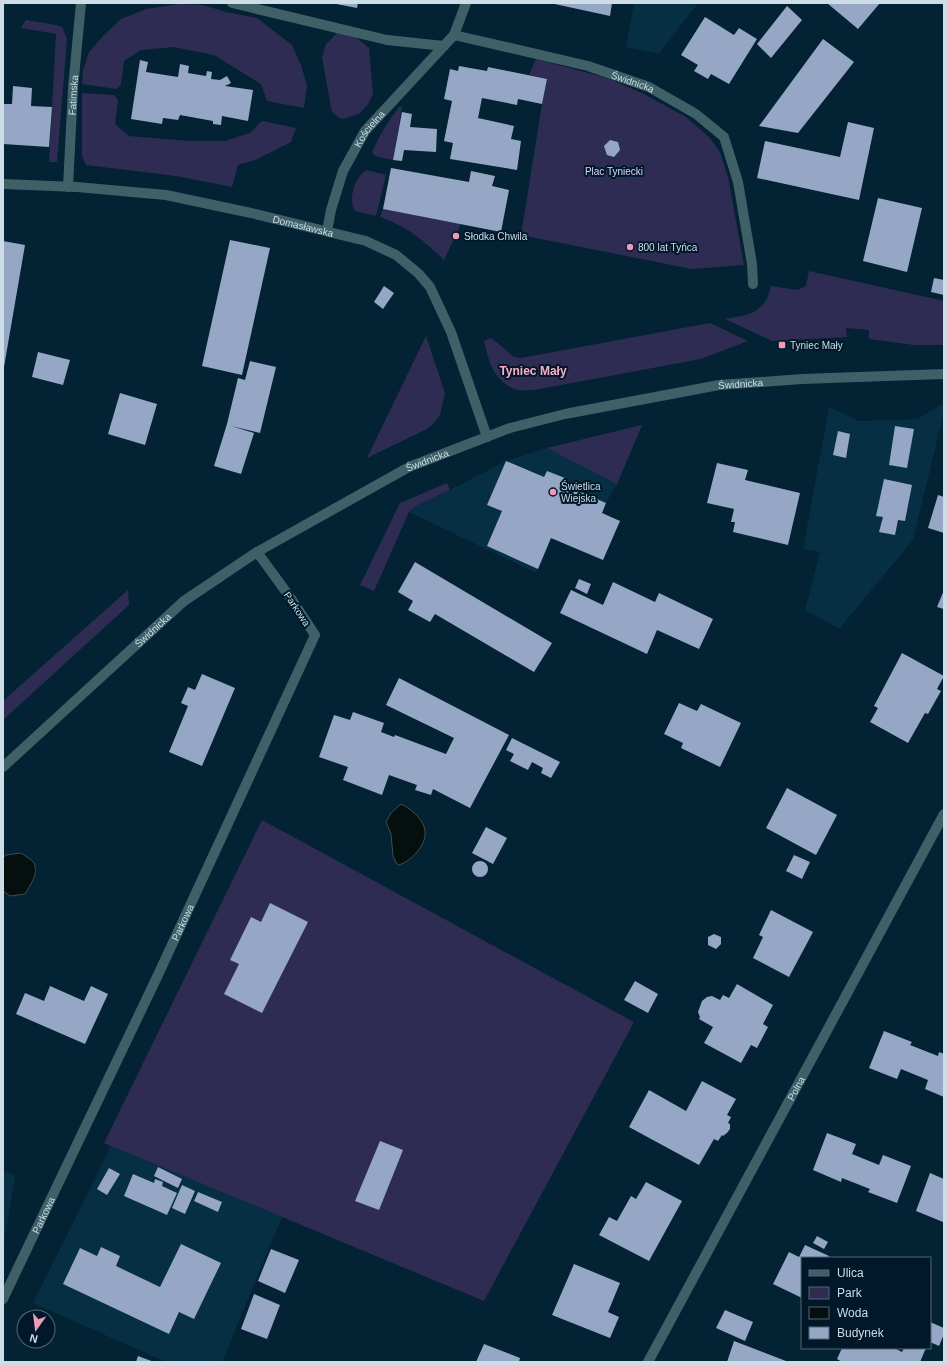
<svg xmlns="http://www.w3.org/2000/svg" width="947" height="1365" viewBox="0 0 947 1365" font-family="Helvetica,sans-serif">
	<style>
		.built { fill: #062f43 }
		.green { fill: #2f2c53 }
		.water { fill: #040f0e; stroke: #404d4f }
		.building { fill: #95a7c5 }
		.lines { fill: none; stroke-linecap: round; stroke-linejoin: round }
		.minor { stroke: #3f6067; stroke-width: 10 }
		.poi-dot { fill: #ef9ab9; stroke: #001829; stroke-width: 1.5 }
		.labels { text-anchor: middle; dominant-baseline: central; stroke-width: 4; stroke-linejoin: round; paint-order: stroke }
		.street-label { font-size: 10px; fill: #ccdde8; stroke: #001829 }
		.park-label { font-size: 10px; fill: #d7d7fa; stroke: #001829 }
		.poi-label { font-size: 10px; fill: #ccdde8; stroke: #001829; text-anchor: start }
		.quarter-label { font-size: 12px; font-weight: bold; fill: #fdadc9; stroke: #001829 }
	</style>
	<rect width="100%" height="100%" fill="#032233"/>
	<path class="built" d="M 634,3 L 698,3 L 659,54 L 626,47 Z
		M 944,403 L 944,412 L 913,540 L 839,629 L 805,610 L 820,552 L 803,549 L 829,407 L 859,421 L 917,419 Z
		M 642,425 L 617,484 L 606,503 L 585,553 L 551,538 L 536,573 L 409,512 L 416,506 L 450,490 L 506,461 L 547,448 Z
		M 111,1146 L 282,1217 L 222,1362 L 166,1362 L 33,1303 Z
		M 3,1170 L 15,1176 L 3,1249 Z"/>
	<path class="green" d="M 180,4 L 203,5 L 226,12 L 257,18 L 292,45 L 301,65 L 307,85 L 304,108 L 267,101 L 261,84 L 214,55 L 174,47 L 141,50 L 124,61 L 121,85 L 116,89 L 82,84 L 83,71 L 89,52 L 104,35 L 121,19 L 146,9 Z
		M 26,20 L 56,25 L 62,27 L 67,39 L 57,162 L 49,162 L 56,34 L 21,28 Z
		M 338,32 L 353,35 L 369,48 L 373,94 L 368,104 L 360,113 L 347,118 L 341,119 L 333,113 L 331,108 L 322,57 L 326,44 Z
		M 536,59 L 607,78 L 642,93 L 686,117 L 709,137 L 720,152 L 728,177 L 744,265 L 692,269 L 521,235 L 542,104 L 547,79 L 529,75 Z
		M 82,93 L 114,95 L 118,100 L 115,124 L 129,136 L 190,141 L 225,141 L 250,133 L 262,121 L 296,128 L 291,142 L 255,160 L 238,165 L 232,187 L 176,176 L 86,165 L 82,156 Z
		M 399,107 L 402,107 L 393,160 L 375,156 L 372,152 C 379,136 388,121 399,107 Z
		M 366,170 L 386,175 L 376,216 L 355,211 C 348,199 354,178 366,170 Z
		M 383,209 L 461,224 L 444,260 C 422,239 408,227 380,217 Z
		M 809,271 L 944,301 L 944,345 L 914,345 L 869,339 L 869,330 L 846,328 L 847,337 L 772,341 L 725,319 C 749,315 765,314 771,286 L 798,290 L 806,286 Z
		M 710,323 L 748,341 L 701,359 L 534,390 C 529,390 523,391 518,390 C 494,383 489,362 484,341 L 491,338 L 494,340 L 514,357 L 521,358 Z
		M 426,336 L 445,393 L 440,415 L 434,423 L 427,429 L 367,458 Z
		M 642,425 L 617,484 L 547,448 Z
		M 447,483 L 450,490 L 416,506 L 409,512 L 374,591 L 360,585 L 400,503 Z
		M 128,590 L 129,605 L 3,720 L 3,701 Z
		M 262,820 L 634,1022 L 484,1301 L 104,1143 Z"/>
	<path class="water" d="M 401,804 C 420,814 435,831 417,852 C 412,858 407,862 399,865 L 396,863 L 393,856 L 391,834 L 386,822 L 391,813 Z
		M 21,853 C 25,856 31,859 34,863 C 39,874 30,885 25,894 L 10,896 L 3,891 L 3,858 L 6,855 Z"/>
	<path class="building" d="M 331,3 L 358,3 L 357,8 Z
		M 550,3 L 612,3 L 610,16 Z
		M 827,3 L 880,3 L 858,29 Z
		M 787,6 L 802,20 L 771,58 L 757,44 Z
		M 705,17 L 734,35 L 739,28 L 757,39 L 729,84 L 711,74 L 708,79 L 694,71 L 698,65 L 681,55 Z
		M 823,39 L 854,62 L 798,133 L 759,126 Z
		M 140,60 L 148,62 L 146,72 L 178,77 L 180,64 L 189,66 L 188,73 L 206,76 L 207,71 L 212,72 L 211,79 L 220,80 L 227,76 L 231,83 L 225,86 L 253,90 L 248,121 L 222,116 L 221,125 L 213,124 L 213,121 L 180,115 L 178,120 L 163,118 L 162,124 L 131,119 Z
		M 459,66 L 487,71 L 488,67 L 547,79 L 542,104 L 518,99 L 517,105 L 482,98 L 478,118 L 514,126 L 511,139 L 521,141 L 517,170 L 450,159 L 453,143 L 444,141 L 452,101 L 444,99 L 450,69 L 458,71 Z
		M 13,86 L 32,88 L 31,106 L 52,107 L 49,147 L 3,144 L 3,104 L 12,104 Z
		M 402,112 L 412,114 L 410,127 L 437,129 L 436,152 L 404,150 L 402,161 L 393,160 Z
		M 848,122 L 874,128 L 859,200 L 757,178 L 765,141 L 840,157 Z
		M 610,140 L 618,142 L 620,150 L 614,157 L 607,155 L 604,146 Z
		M 391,168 L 469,182 L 471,171 L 495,176 L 492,186 L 509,190 L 501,232 L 383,209 Z
		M 878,198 L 922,208 L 907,272 L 863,261 Z
		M 230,240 L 270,248 L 242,375 L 202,366 Z
		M 3,241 L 25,245 L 4,367 L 3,367 Z
		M 934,278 L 944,280 L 944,295 L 931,292 Z
		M 384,286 L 394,293 L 383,309 L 374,302 Z
		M 38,352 L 70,360 L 63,385 L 32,377 Z
		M 250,361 L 276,367 L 260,433 L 231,426 L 254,433 L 241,474 L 214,466 L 227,424 L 238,378 L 245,380 Z
		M 120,393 L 157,404 L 145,445 L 108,434 Z
		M 895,426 L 914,429 L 907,468 L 889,465 Z
		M 838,431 L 850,434 L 846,458 L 833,455 Z
		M 506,461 L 544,477 L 547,471 L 565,478 L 562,484 L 606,503 L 602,513 L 620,521 L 603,560 L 551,538 L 538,569 L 487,546 L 502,511 L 487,505 Z
		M 717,463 L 748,470 L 745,480 L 800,493 L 788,545 L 733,532 L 735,522 L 731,522 L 734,509 L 707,503 Z
		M 884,479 L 912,485 L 905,521 L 898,520 L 895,535 L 879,532 L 883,517 L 876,516 Z
		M 938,495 L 944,497 L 944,533 L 928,528 Z
		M 415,562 L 552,643 L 534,672 L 435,614 L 430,622 L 408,610 L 413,601 L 398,592 Z
		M 579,579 L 591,584 L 587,594 L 575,588 Z
		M 613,582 L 655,602 L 659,593 L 713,619 L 699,649 L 657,630 L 647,654 L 560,613 L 571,590 L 603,605 Z
		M 944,590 L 944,609 L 937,607 Z
		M 902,653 L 944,676 L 937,689 L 941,691 L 928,714 L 925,713 L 908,743 L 870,722 L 878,708 L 874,706 Z
		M 202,674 L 235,688 L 202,766 L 169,752 L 188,706 L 181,703 L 188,687 L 195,690 Z
		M 399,678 L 509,735 L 470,808 L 433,789 L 431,795 L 415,790 L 417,785 L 389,775 L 382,795 L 343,780 L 348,767 L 319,757 L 334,715 L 350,720 L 353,712 L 384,723 L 381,732 L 394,737 L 395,735 L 446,754 L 454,738 L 386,705 Z
		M 679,703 L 697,711 L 701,704 L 741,723 L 720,767 L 681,748 L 683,743 L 664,734 Z
		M 512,738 L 560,762 L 551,778 L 541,773 L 543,768 L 532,762 L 528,770 L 510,761 L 514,754 L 506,750 Z
		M 787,788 L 837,815 L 816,855 L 766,828 Z
		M 486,827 L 507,838 L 493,864 L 472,853 Z
		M 794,855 L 810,862 L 802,879 L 786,871 Z
		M472 869a8 8 0 1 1 16 0a8 8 0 1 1-16 0Z
		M 270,903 L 308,922 L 262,1013 L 224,994 L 239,964 L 230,960 L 251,917 L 261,922 Z
		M 771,910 L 813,932 L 789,977 L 753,958 L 763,937 L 759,935 Z
		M 714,934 L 721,937 L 721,944 L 716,949 L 708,945 L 708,937 Z
		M 635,981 L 658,994 L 648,1013 L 624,1000 Z
		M 737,984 L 773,1005 L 763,1024 L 768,1027 L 757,1048 L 751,1045 L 741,1063 L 704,1043 L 713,1027 L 699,1019 L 700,1017 L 698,1012 L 702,1001 L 707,997 L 712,996 L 720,1000 L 723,995 L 729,998 Z
		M 50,986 L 84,1001 L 91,986 L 108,994 L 85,1044 L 16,1014 L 25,993 L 44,1001 Z
		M 884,1031 L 912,1042 L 910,1045 L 938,1056 L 939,1052 L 944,1054 L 944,1097 L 925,1089 L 928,1080 L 901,1069 L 897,1079 L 869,1068 Z
		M 702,1081 L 736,1099 L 727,1115 L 731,1117 L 728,1123 L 730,1124 L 730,1129 L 727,1133 L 723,1136 L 722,1135 L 718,1141 L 714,1139 L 699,1165 L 629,1127 L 649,1090 L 686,1111 Z
		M 827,1133 L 856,1144 L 852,1154 L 879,1165 L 883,1155 L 911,1166 L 897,1203 L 868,1192 L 870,1189 L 842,1178 L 841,1182 L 813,1170 Z
		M 380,1141 L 403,1150 L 379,1210 L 355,1201 Z
		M 158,1167 L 182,1179 L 178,1188 L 154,1176 Z
		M 109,1168 L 120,1174 L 107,1195 L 97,1189 Z
		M 930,1173 L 944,1179 L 943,1222 L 916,1211 Z
		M 133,1174 L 154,1183 L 155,1179 L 163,1182 L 162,1186 L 177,1193 L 167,1215 L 124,1196 Z
		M 646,1182 L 682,1201 L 649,1261 L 599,1235 L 609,1217 L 617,1221 L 631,1196 L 636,1199 Z
		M 182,1185 L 195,1191 L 185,1214 L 172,1208 Z
		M 198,1192 L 222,1202 L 218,1212 L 194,1201 Z
		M 817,1236 L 828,1242 L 824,1249 L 813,1243 Z
		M 181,1244 L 221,1263 L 194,1319 L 179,1312 L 169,1334 L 63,1284 L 80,1248 L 97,1256 L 101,1247 L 120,1256 L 116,1266 L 160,1287 Z
		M 805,1245 L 829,1256 L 828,1258 L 802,1258 L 802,1298 L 773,1284 L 789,1252 L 799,1257 Z
		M 271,1249 L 299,1260 L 285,1293 L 258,1281 Z
		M 574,1264 L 620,1283 L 608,1312 L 619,1317 L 610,1338 L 552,1315 Z
		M 254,1294 L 280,1305 L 267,1339 L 241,1329 Z
		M 725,1310 L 753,1322 L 745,1341 L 716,1328 Z
		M 930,1322 L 944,1328 L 944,1334 L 939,1346 L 930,1342 Z
		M 734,1341 L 786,1361 L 786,1362 L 727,1362 Z
		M 484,1344 L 520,1358 L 519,1362 L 476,1362 Z
		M 842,1348 L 894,1348 L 902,1352 L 904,1348 L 926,1348 L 920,1362 L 842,1362 L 837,1359 Z
		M 138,1356 L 154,1362 L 136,1362 Z"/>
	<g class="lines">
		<g class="minor">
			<path d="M 232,3 L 387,40 L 444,46"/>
			<path id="s1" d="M 454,35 L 588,66 L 649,87 L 696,114 L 724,137 L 738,182 L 752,264 L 753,284"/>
			<path id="s2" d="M 3,184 L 77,187 L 166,195 L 251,213 L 366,241 L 396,255 L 419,274 L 430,287 L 451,332 L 487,437"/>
			<path id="s3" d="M 68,187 L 73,88 L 81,3"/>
			<path id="s4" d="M 327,231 L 331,210 L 343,171 L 365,131 L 454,35 L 466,3"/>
			<path id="s5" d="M 3,767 L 184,601 L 257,552 L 409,467 L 510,428 L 565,414 L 719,385 L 802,379 L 944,374"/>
			<path id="s6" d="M 3,1299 L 158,975 L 315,635 L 292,600 L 257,552"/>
			<path id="s7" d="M 648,1362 L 944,814"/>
		</g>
	</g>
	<g class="poi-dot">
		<circle cx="456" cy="236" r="4"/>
		<circle cx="630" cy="247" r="4"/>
		<rect x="778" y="341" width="8" height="8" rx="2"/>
		<circle cx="553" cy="492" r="4"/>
	</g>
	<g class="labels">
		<g class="street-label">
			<text stroke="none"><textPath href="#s1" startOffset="185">Świdnicka</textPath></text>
			<text stroke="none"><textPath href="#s3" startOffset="92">Fatimska</textPath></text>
			<text stroke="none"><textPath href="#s4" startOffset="112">Kościelna</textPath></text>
			<text stroke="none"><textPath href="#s2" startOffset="304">Domasławska</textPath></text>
			<text stroke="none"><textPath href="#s5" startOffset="851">Świdnicka</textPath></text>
			<text stroke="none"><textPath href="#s5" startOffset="527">Świdnicka</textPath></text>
			<text transform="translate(297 609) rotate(56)">Parkowa</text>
			<text stroke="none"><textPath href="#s5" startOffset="203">Świdnicka</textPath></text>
			<text stroke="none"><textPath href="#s6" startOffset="417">Parkowa</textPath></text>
			<text stroke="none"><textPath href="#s7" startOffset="311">Polna</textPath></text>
			<text stroke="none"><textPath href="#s6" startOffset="93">Parkowa</textPath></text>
		</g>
		<g class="park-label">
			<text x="614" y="171">Plac Tyniecki</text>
		</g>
		<g class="poi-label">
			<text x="464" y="236">Słodka Chwila</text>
			<text x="638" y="247">800 lat Tyńca</text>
			<text x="790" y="345">Tyniec Mały</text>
			<text x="561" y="486">Świetlica<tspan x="561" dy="12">Wiejska</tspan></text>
		</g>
		<g class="quarter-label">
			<text x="533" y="371">Tyniec Mały</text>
		</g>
	</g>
	<rect width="947" height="1365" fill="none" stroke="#ccdde8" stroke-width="8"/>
	<rect x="801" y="1257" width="130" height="92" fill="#001829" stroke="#526775"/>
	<rect x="809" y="1270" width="20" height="6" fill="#3f6067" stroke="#526775"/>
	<text x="837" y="1277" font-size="12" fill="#ccdde8">Ulica</text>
	<rect x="809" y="1287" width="20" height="12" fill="#2f2c53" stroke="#526775"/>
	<text x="837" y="1297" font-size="12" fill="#ccdde8">Park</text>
	<rect x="809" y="1307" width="20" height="12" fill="#040f0e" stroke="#526775"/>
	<text x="837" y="1317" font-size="12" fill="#ccdde8">Woda</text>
	<rect x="809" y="1327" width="20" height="12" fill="#95a7c5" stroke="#526775"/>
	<text x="837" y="1337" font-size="12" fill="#ccdde8">Budynek</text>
	<g transform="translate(36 1329) rotate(194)"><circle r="19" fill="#001829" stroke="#526775"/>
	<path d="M0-3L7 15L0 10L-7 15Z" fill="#ef9ab9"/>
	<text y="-6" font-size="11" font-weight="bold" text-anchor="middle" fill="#ccdde8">N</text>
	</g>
</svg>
